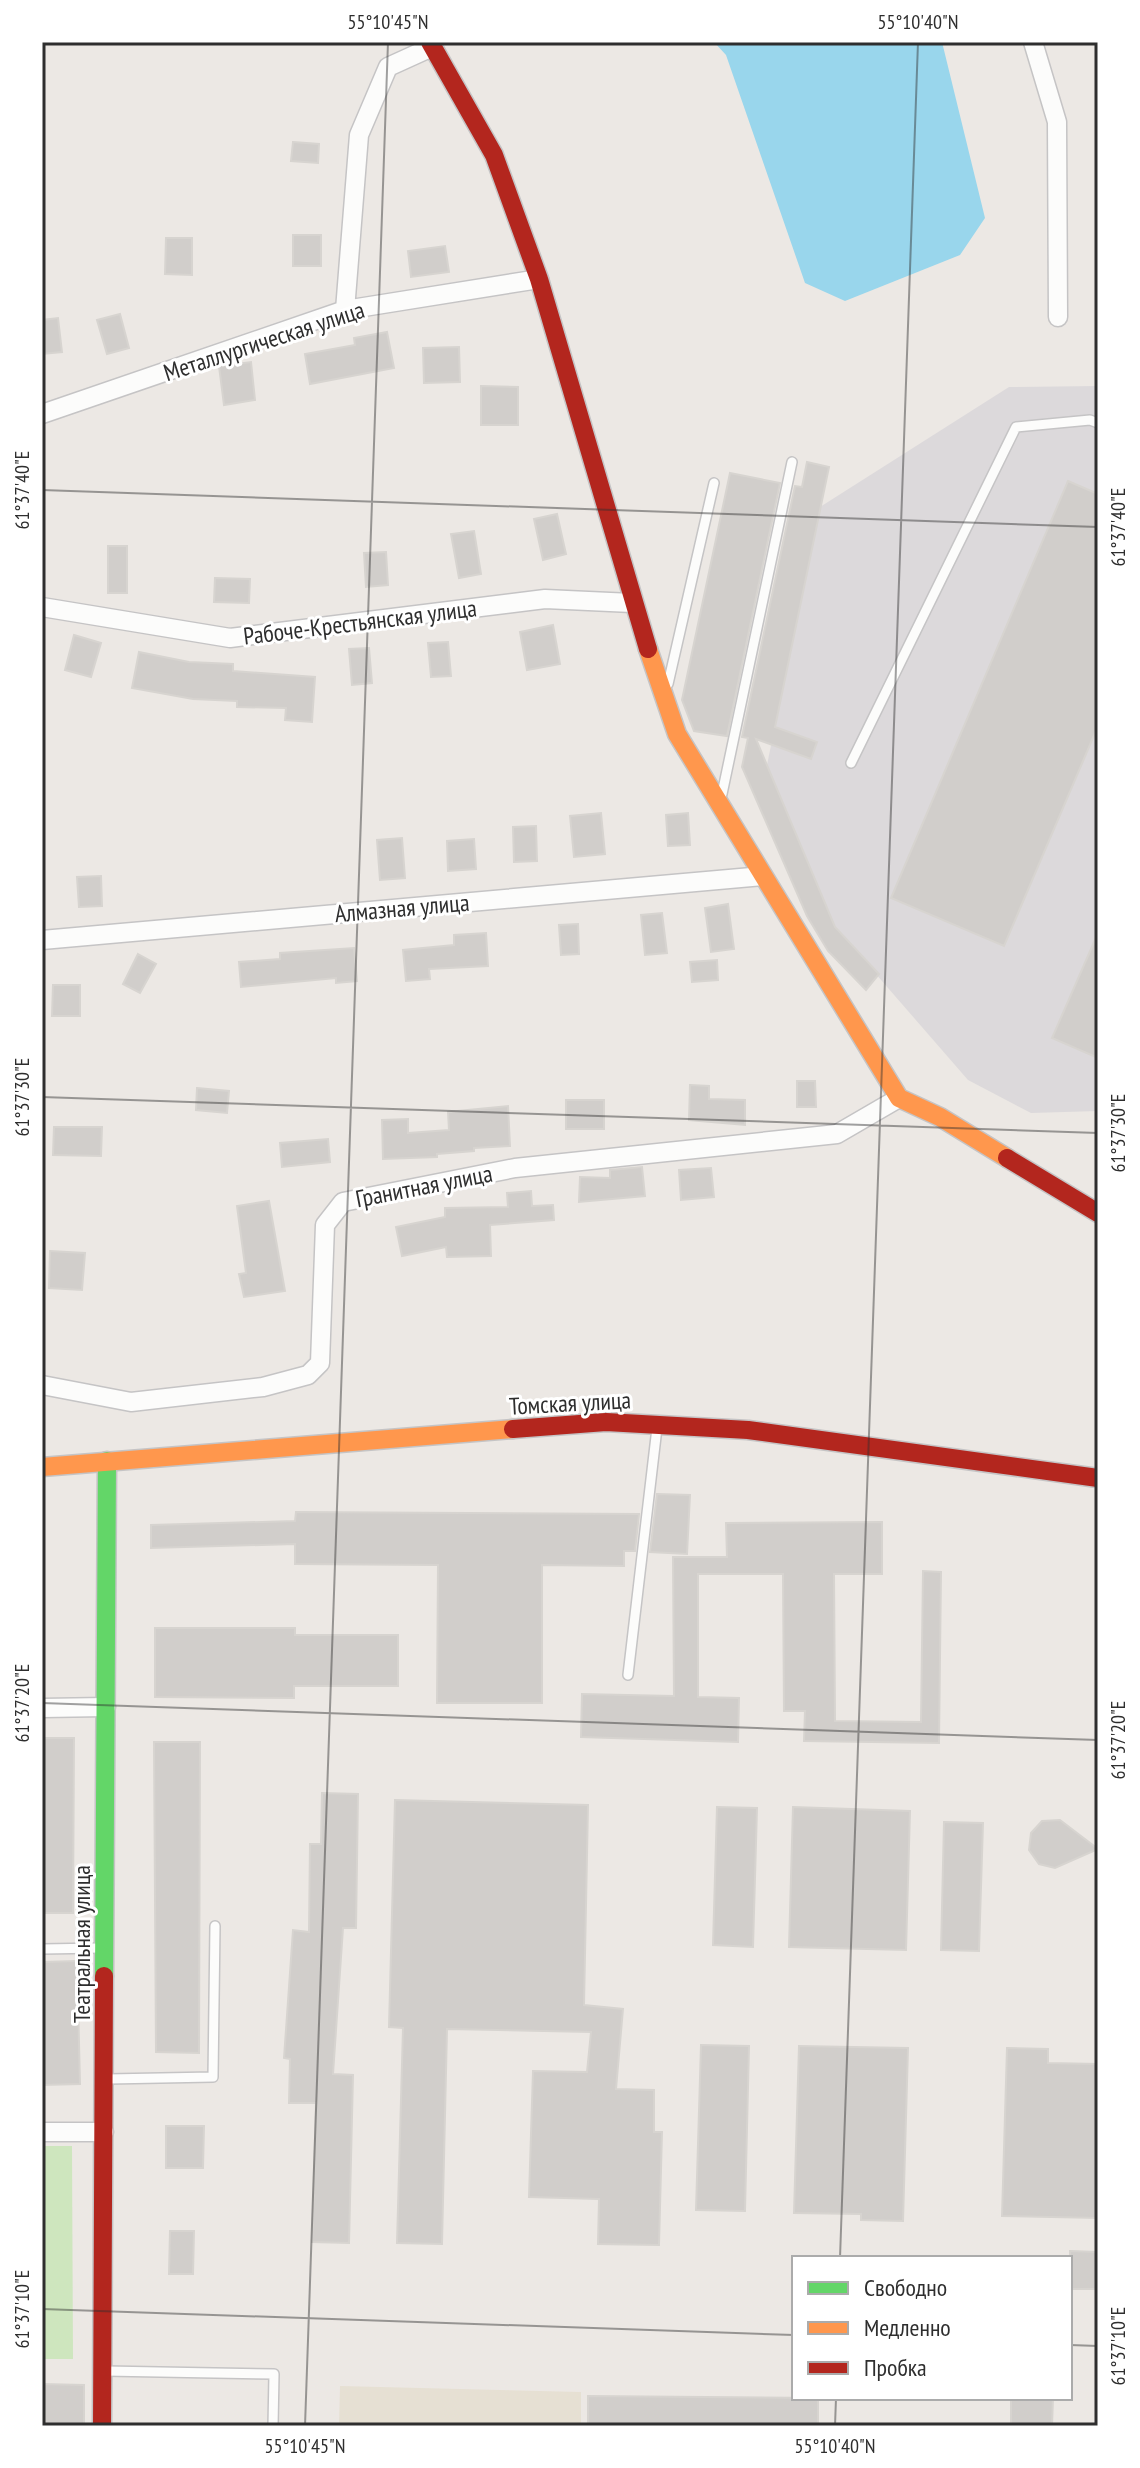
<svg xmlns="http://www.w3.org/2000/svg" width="1140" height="2468" viewBox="0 0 1140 2468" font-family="'PT Sans Narrow',sans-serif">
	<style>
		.industrial { fill: #dcd9db }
		.education { fill: #e6e0d3 }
		.green { fill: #cee6be }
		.water { fill: #99d6ec }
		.building { fill: #d1cecb; stroke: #d7d4d0; stroke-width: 2 }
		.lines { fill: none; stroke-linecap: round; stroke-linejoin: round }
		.lane-casing { stroke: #c5c4c5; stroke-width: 12 }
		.street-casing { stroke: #c5c4c5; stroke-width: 21 }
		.fast-casing { stroke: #c5c4c5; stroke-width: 21 }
		.slow-casing { stroke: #c5c4c5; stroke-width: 21 }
		.jam-casing { stroke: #c5c4c5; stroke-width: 21 }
		.lane { stroke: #fcfcfb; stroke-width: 9 }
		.street { stroke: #fcfcfb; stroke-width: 18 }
		.fast { stroke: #63d668; stroke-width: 18 }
		.slow { stroke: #ff974d; stroke-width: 18 }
		.jam { stroke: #b3261e; stroke-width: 18 }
		.ticks { fill: none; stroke: #2e2e2e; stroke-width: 2; stroke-opacity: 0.45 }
		.labels { text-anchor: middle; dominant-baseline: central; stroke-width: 6; stroke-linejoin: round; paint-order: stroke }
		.street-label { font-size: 24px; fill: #2e2e2e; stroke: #fff }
		.neatline { fill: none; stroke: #2e2e2e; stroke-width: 3 }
		.ticks-label { font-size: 20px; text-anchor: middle; fill: #2e2e2e }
	</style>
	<rect width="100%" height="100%" fill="#ece8e4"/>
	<path class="industrial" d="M 1098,386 L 1098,1111 L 1031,1113 L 968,1080 L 835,927 L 767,765 L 820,507 L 1009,387 Z"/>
	<path class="education" d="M 340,2386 L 581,2392 L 581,2426 L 339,2426 Z"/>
	<path class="green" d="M 42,2146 L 72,2146 L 73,2359 L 42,2359 Z"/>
	<path class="water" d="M 714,42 L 942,42 L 985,218 L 960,255 L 845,301 L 805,283 L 726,55 Z"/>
	<path class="building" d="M 293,142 L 319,144 L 318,163 L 291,161 Z
		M 293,235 L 321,235 L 321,266 L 293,266 Z
		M 166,238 L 192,238 L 192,275 L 165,274 Z
		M 445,246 L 449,272 L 411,277 L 408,251 Z
		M 120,314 L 129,348 L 107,354 L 97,320 Z
		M 58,318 L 62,352 L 42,354 L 42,320 Z
		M 387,332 L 394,368 L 310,384 L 305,354 L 355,345 L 354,338 Z
		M 459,347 L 460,382 L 424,383 L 423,348 Z
		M 251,362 L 255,400 L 224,405 L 219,366 Z
		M 481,386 L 518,387 L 518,425 L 481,425 Z
		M 807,462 L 829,467 L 775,727 L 817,742 L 811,759 L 756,739 L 835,927 L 879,974 L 866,990 L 828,951 L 807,916 L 742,767 L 748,738 L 742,737 L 795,486 L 802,487 Z
		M 730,473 L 780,483 L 727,736 L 694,731 L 682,700 Z
		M 1068,481 L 1098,494 L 1098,726 L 1004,946 L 891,898 Z
		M 557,514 L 566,554 L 543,560 L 534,519 Z
		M 474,531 L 481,574 L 459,578 L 451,534 Z
		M 108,546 L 127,546 L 127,593 L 108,593 Z
		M 386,552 L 388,585 L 366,587 L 364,553 Z
		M 215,578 L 250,579 L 249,603 L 214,602 Z
		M 553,625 L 560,664 L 527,670 L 520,632 Z
		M 74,635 L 101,643 L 91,677 L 65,670 Z
		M 448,642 L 451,676 L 431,677 L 428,643 Z
		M 369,648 L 372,683 L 352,685 L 349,649 Z
		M 139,652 L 189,662 L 233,664 L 233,671 L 315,677 L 312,722 L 285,720 L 286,708 L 237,707 L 237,701 L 193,699 L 132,688 Z
		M 601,813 L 605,854 L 574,857 L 570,816 Z
		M 688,813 L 690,845 L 668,846 L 666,815 Z
		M 536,826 L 537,861 L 514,862 L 513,827 Z
		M 402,838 L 405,878 L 380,880 L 377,840 Z
		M 474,839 L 476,869 L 448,871 L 447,841 Z
		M 101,876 L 102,906 L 79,907 L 77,877 Z
		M 728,904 L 734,949 L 711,952 L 705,908 Z
		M 662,913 L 667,953 L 645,955 L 641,915 Z
		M 578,924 L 579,954 L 561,955 L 559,925 Z
		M 486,933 L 488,966 L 429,969 L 430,979 L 406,981 L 403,950 L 454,945 L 454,935 Z
		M 1098,933 L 1098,1058 L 1052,1038 Z
		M 354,948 L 357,981 L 336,983 L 336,978 L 241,987 L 239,962 L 280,959 L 280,953 Z
		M 138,954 L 156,964 L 140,993 L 123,984 Z
		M 717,960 L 718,980 L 692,982 L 690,962 Z
		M 53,985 L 80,985 L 80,1016 L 52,1016 Z
		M 797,1081 L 815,1081 L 816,1107 L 797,1107 Z
		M 690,1085 L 709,1086 L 709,1099 L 745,1100 L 745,1125 L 689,1120 Z
		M 197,1088 L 229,1091 L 227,1113 L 196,1110 Z
		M 566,1100 L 604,1100 L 604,1129 L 566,1129 Z
		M 508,1106 L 510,1146 L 474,1148 L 474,1151 L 437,1154 L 437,1157 L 383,1159 L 382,1120 L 408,1119 L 408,1133 L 449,1130 L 448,1112 Z
		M 54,1127 L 102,1127 L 101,1156 L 53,1155 Z
		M 328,1139 L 330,1162 L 282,1167 L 280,1143 Z
		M 642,1167 L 645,1196 L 579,1202 L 580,1177 L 610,1178 L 610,1170 Z
		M 711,1168 L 714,1197 L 681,1200 L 679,1170 Z
		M 531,1191 L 532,1206 L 553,1205 L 554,1220 L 490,1225 L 491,1256 L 447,1257 L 446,1247 L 402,1256 L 396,1227 L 445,1217 L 445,1208 L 508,1207 L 507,1193 Z
		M 269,1201 L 285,1291 L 244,1297 L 239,1274 L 246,1273 L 237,1206 Z
		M 50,1251 L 85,1253 L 82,1290 L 49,1288 Z
		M 657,1494 L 690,1495 L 687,1554 L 650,1552 Z
		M 296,1512 L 639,1514 L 635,1551 L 624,1551 L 624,1566 L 542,1565 L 542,1703 L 437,1703 L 438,1565 L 295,1564 L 295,1544 L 151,1548 L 151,1525 L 295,1521 Z
		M 882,1522 L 882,1574 L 834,1574 L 835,1721 L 921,1722 L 923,1571 L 941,1572 L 939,1743 L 804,1741 L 805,1711 L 784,1711 L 783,1574 L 698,1574 L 698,1697 L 739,1698 L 738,1742 L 581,1737 L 582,1694 L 674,1696 L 673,1557 L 727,1557 L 726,1523 Z
		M 155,1628 L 295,1628 L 295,1635 L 398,1635 L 398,1686 L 294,1686 L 294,1698 L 155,1697 Z
		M 42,1738 L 74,1738 L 73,1913 L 42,1913 Z
		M 154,1742 L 200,1742 L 199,2053 L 156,2052 Z
		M 322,1793 L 358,1794 L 356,1928 L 343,1928 L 333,2074 L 353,2075 L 349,2243 L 312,2242 L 316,2103 L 289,2103 L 290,2059 L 284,2058 L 293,1930 L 309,1932 L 310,1844 L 321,1844 Z
		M 395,1800 L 588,1805 L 584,2005 L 623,2009 L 616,2089 L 654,2090 L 654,2132 L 662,2132 L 659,2245 L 598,2244 L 599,2199 L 529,2197 L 533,2071 L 587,2072 L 591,2032 L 447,2029 L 442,2244 L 397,2243 L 403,2028 L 389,2027 Z
		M 717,1807 L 757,1808 L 753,1947 L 713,1945 Z
		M 793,1807 L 910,1811 L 906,1950 L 789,1947 Z
		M 1060,1820 L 1098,1849 L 1055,1868 L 1039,1864 L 1029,1850 L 1031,1833 L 1042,1821 Z
		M 944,1822 L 983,1823 L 979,1951 L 941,1950 Z
		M 77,1961 L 80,2084 L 42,2085 L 42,1962 Z
		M 701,2045 L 749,2046 L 745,2211 L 696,2210 Z
		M 799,2046 L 908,2048 L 903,2221 L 861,2220 L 861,2214 L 794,2213 Z
		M 1007,2048 L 1048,2049 L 1048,2063 L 1098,2064 L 1098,2218 L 1002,2216 Z
		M 166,2126 L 204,2126 L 203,2168 L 166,2168 Z
		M 170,2231 L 194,2231 L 193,2274 L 169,2274 Z
		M 1070,2251 L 1098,2252 L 1098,2289 L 1070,2289 Z
		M 42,2384 L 84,2385 L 84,2426 L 42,2426 Z
		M 588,2396 L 818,2398 L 818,2426 L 588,2426 Z
		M 1011,2398 L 1053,2398 L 1052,2426 L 1011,2426 Z"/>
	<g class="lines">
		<defs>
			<path id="lane" d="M 668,684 L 714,483
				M 851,763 L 1016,427 L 1090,420 L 1098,423
				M 722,794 L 792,462
				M 628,1675 L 657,1428
				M 42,1949 L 101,1948
				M 108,2079 L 213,2077 L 215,1926
				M 105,2371 L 274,2374 L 273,2426"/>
			<path id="street" d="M 1033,42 L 1057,122 L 1058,317
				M 345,310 L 359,135 L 388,67 L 432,47
				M 42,414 L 345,310 L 539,279
				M 42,607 L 230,638 L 545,599 L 632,603
				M 42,940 L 763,876
				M 42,1385 L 131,1402 L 263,1387 L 308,1375 L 320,1363 L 325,1225 L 343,1202 L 515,1168 L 837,1134 L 899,1098
				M 42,1708 L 106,1707
				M 42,2132 L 104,2132"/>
			<path id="fast" d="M 104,1976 L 107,1461"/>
			<path id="slow" d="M 648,649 L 677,734 L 899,1098 L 940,1117 L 1007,1158
				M 42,1467 L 513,1429"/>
			<path id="jam" d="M 430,42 L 494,155 L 539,279 L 648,649
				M 1007,1158 L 1098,1213
				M 513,1429 L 606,1422 L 748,1430 L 1098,1478
				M 102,2426 L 104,1976"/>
		</defs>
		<use href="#lane" class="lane-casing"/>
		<use href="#street" class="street-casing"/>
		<use href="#fast" class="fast-casing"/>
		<use href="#slow" class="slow-casing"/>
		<use href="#jam" class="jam-casing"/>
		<use href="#lane" class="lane"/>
		<use href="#street" class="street"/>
		<use href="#fast" class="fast"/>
		<use href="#slow" class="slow"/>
		<use href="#jam" class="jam"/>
	</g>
	<path class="ticks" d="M 42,490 L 1098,527M 42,1097 L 1098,1133M 42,1703 L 1098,1740M 840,2258 L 918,42M 42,2309 L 794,2335M 1070,2345 L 1098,2346M 305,2426 L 388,42M 835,2426 L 836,2398"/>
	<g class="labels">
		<g class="street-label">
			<text transform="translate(264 341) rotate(-18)">Металлургическая улица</text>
			<text transform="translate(360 622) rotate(-7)">Рабоче-Крестьянская улица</text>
			<text transform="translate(402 908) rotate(-5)">Алмазная улица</text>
			<text transform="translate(424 1186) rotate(-11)">Гранитная улица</text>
			<text transform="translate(570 1403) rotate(-3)">Томская улица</text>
			<text transform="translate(81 1944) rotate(-90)">Театральная улица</text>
		</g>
	</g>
	<rect width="1140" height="2468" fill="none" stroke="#ffffff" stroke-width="88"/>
	<rect x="792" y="2256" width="280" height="144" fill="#ffffff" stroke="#ababab" stroke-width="2"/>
	<rect x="808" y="2282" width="40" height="12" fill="#63d668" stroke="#ababab" stroke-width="2"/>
	<text x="864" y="2296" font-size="24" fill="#2e2e2e">Свободно</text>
	<rect x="808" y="2322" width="40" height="12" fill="#ff974d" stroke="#ababab" stroke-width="2"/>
	<text x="864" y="2336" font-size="24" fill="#2e2e2e">Медленно</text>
	<rect x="808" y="2362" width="40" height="12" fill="#b3261e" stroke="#ababab" stroke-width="2"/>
	<text x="864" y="2376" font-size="24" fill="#2e2e2e">Пробка</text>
	<rect x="44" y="44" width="1052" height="2380" class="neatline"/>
	<g class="ticks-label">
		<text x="388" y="29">55°10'45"N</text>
		<text x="918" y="29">55°10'40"N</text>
		<text transform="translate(22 490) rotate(-90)" y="7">61°37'40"E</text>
		<text transform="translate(1118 527) rotate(-90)" y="7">61°37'40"E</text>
		<text transform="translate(22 1097) rotate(-90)" y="7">61°37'30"E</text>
		<text transform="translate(1118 1133) rotate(-90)" y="7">61°37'30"E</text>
		<text transform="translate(22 1703) rotate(-90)" y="7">61°37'20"E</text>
		<text transform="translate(1118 1740) rotate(-90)" y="7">61°37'20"E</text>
		<text transform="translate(22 2309) rotate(-90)" y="7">61°37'10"E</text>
		<text transform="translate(1118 2346) rotate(-90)" y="7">61°37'10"E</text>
		<text x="305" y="2453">55°10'45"N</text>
		<text x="835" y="2453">55°10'40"N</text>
	</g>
</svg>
